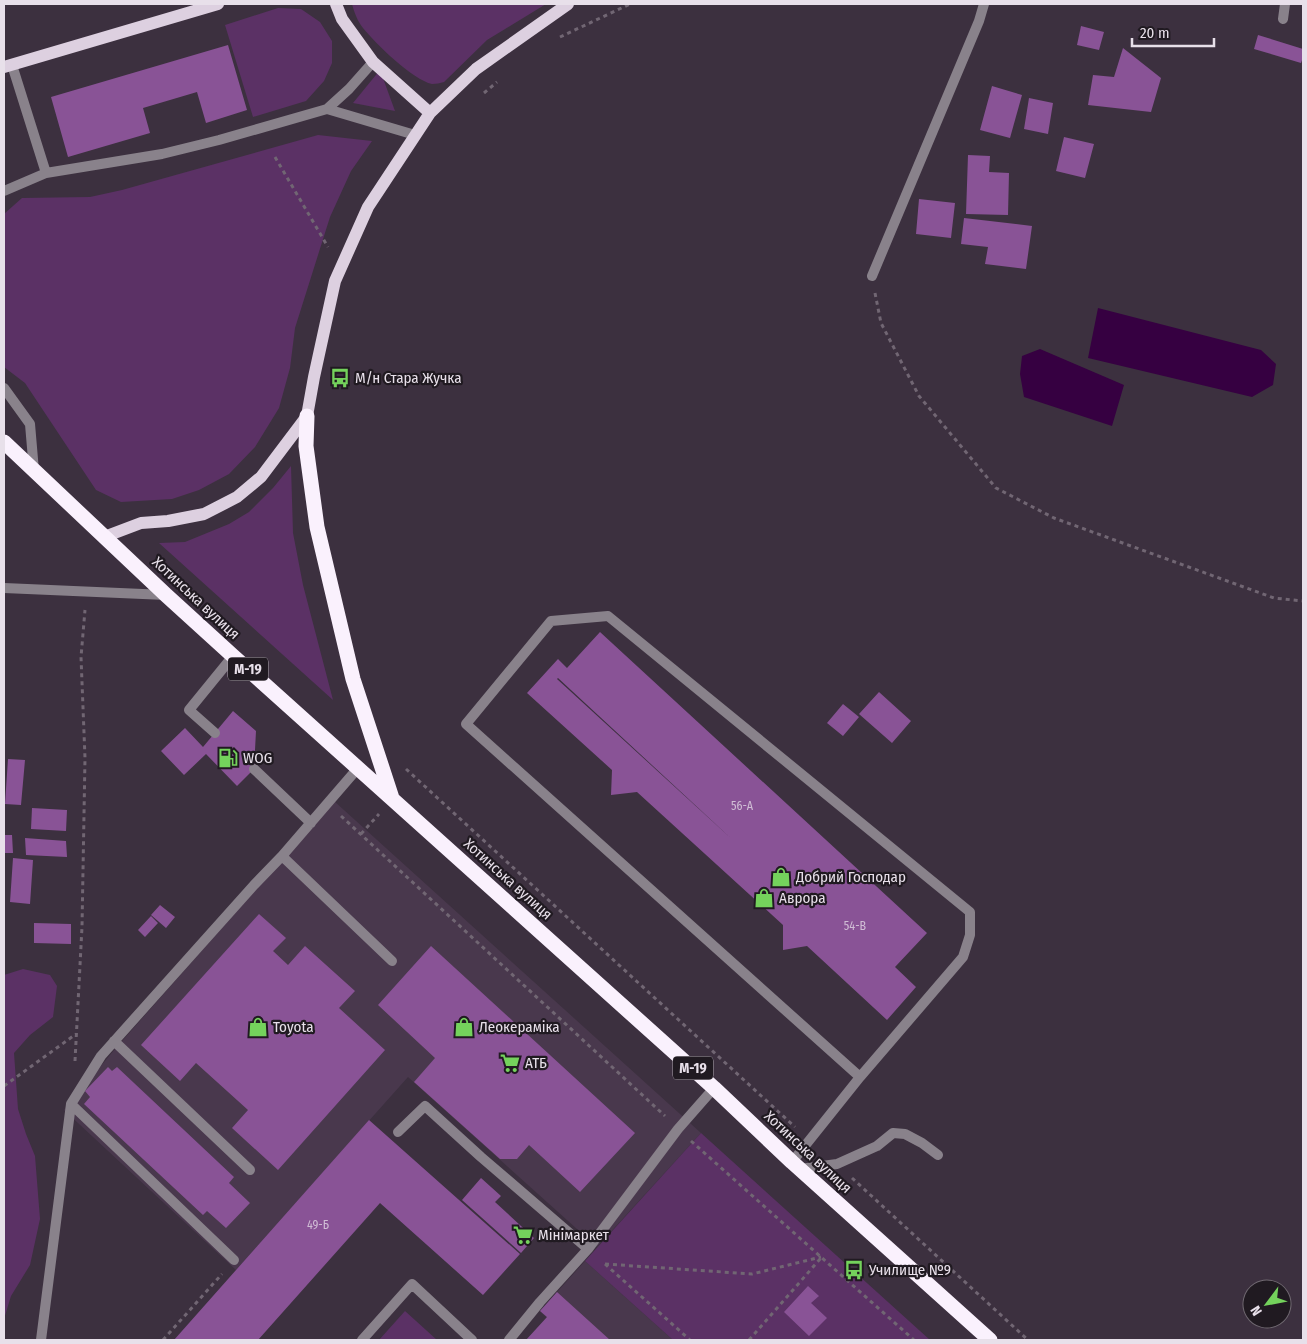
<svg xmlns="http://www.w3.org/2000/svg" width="1307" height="1344" viewBox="0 0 1307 1344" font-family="'Fira Sans Condensed',sans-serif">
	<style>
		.built { fill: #49384d }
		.green { fill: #5b3165 }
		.water { fill: #360041 }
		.building { fill: #895396; fill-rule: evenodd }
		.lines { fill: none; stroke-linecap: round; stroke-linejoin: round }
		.path { stroke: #716673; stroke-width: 3; stroke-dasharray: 4 4; stroke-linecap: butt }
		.lane { stroke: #89828b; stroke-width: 10 }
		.street { stroke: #89828b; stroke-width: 10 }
		.primary { stroke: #ddd0e0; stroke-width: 12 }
		.highway { stroke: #faf1fd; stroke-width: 15 }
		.labels { text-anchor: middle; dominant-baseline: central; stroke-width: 4.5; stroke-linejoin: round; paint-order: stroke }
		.number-label { font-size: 12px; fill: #d0bdd5 }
		.shield { fill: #201a21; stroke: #aca5ae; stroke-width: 1 }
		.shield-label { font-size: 14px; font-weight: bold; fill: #e8e0ea }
		.poi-label { font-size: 15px; fill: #e8e0ea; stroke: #201a21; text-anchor: start }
		.street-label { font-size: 15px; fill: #e8e0ea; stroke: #201a21 }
	</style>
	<rect width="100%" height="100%" fill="#3c303f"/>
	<path class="built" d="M 334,801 L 701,1133 L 597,1247 L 408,1077 L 236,1270 L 64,1110 L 115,1049 Z
		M 585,1261 L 673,1340 L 526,1340 L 547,1318 L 540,1311 Z"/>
	<path class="green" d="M 352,4 L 546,4 L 487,40 L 444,82 C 440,83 436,84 432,84 C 413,80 376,44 363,28 C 358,22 354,12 352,4 Z
		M 278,8 L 301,9 L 320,22 L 332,41 L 332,63 L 324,81 L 306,101 L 253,117 L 225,25 Z
		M 380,70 L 395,111 L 353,103 Z
		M 318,135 L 372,141 L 351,171 L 330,217 L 295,328 L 290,368 L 279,408 L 255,447 L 229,474 L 199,490 L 172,499 L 121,502 L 96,490 L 25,383 L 4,367 L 4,214 L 22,198 L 90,197 L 122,190 Z
		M 291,466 L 293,533 L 303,585 L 333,700 L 159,543 L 185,542 L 229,524 L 249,512 L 273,488 Z
		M 23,969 L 50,975 L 57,986 L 53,1017 L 30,1035 L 14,1053 L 18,1109 L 26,1134 L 35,1156 L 40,1219 L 30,1265 L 11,1296 L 4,1319 L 4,975 Z
		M 701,1133 L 930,1340 L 673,1340 L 585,1261 Z
		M 405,1311 L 437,1340 L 379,1340 Z"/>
	<path class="water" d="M 1098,308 L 1261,350 L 1276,364 L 1273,385 L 1252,397 L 1088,358 Z
		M 1040,349 L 1124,385 L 1112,426 L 1024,397 L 1020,374 L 1022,356 Z"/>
	<path class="building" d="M 1081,26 L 1104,32 L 1099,50 L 1077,45 Z
		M 1258,35 L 1303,49 L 1303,57 L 1301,63 L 1254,49 Z
		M 228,45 L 247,110 L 206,123 L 197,92 L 143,108 L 150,133 L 68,157 L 51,97 Z
		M 1123,48 L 1161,78 L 1151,112 L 1088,105 L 1093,75 L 1114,77 Z
		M 992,86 L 1022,95 L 1010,138 L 980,130 Z
		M 1029,98 L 1053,103 L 1048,134 L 1024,129 Z
		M 1064,137 L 1094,144 L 1085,178 L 1056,171 Z
		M 968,155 L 990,156 L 989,172 L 1009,173 L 1008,215 L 966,214 Z
		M 919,199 L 955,203 L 951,238 L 916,234 Z
		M 964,218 L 1032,226 L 1026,269 L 985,264 L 988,247 L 961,244 Z
		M 600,632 L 927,933 L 895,967 L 916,987 L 887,1020 L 807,946 L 783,950 L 783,925 L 637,792 L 611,795 L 612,770 L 527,693 L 558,659 L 567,668 ZM 558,678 L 735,842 L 557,679 Z
		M 879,692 L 911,721 L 892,743 L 859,714 Z
		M 843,704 L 859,717 L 843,736 L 827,723 Z
		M 233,711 L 256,731 L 254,769 L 237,786 L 206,754 L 184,775 L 161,751 L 185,728 L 203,747 Z
		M 8,759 L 25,760 L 21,805 L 5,804 Z
		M 32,808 L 67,810 L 66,831 L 31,829 Z
		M 4,835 L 12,835 L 13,853 L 4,853 Z
		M 25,838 L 66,841 L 67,857 L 26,855 Z
		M 13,858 L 33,860 L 30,904 L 10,902 Z
		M 160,905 L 175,917 L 166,928 L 151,915 Z
		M 259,914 L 286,938 L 273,951 L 288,965 L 305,946 L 355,991 L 339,1008 L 385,1050 L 278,1170 L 232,1128 L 248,1110 L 196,1063 L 180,1081 L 141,1045 Z
		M 151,916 L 158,923 L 145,937 L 138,930 Z
		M 34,923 L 71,924 L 71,944 L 34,943 Z
		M 431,946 L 635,1133 L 580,1192 L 529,1145 L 517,1159 L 500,1159 L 414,1082 L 435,1058 L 378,1005 Z
		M 108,1067 L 112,1071 L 117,1067 L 234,1177 L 229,1183 L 250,1203 L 226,1228 L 207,1211 L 203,1215 L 84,1104 L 90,1097 L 85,1091 Z
		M 369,1120 L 520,1254 L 483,1295 L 380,1203 L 258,1340 L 174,1340 Z
		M 481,1178 L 501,1196 L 495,1202 L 534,1238 L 521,1253 L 462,1200 Z
		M 808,1286 L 819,1296 L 811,1303 L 827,1318 L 809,1336 L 784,1312 Z
		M 557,1292 L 610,1340 L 526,1340 L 547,1317 L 540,1311 Z"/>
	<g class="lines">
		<path class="path" d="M 560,37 L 630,4
			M 484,93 L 497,82
			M 275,157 L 328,247
			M 875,293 L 881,323 L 919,396 L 996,488 L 1054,518 L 1274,598 L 1303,601
			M 406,769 L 795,1127
			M 341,816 L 665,1116
			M 361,834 L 379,814
			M 75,1061 L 82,927 L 85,758 L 81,657 L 85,610
			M 4,1086 L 76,1034
			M 691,1141 L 914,1340
			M 852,1178 L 1028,1340
			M 605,1264 L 752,1274 L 821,1257
			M 605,1264 L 690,1340
			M 163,1340 L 222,1274
			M 749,1340 L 821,1258"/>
		<path class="lane" d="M 1283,19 L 1285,4
			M 12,65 L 46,173
			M 327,109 L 349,89 L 373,62
			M 4,191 L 46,173 L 162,154 L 219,140 L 327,109 L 415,135
			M 4,388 L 30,424 L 34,471
			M 215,733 L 189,710 L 233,656
			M 254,769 L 311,823
			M 282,856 L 392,961
			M 114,1041 L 250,1170
			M 71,1104 L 234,1260
			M 398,1132 L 425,1106 L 481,1157 L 588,1249
			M 792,1162 L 860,1077 L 963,957 L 970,935 L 970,912 L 608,616 L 551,621 L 466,724 L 860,1077
			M 800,1169 L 837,1164 L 877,1146 L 893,1133 L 905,1134 L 922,1143 L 938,1155
			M 41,1340 L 71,1104 L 101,1056 L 254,885 L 282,856 L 358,768
			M 362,1340 L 412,1284 L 472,1340
			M 509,1340 L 540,1302 L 588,1249 L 678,1129 L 714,1088"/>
		<path class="street" d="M 872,276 L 979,21 L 984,4
			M 4,588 L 166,595"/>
		<path class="primary" d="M 336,4 L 342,19 L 373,62 L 430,113
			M 4,67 L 218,4
			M 104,537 L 141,523 L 168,521 L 204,514 L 237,497 L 261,477 L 307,416 L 314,377 L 335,281 L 368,207 L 430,113 L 476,69 L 568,4"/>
		<path class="highway" d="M 307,416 L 306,446 L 317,527 L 353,679 L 392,798
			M 4,442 L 166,595 L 233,656 L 714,1088 L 792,1162 L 990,1340"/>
	</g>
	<defs>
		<symbol id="bus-bare" viewBox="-9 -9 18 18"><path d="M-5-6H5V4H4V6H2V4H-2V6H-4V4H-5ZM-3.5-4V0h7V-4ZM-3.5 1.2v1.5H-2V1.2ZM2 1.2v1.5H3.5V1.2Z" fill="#74d25c" stroke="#201a21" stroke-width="2.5" paint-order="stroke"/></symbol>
		<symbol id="fuel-bare" viewBox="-9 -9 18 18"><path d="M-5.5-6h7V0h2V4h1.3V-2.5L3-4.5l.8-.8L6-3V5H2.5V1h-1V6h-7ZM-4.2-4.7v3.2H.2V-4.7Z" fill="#74d25c" stroke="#201a21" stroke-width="2.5" paint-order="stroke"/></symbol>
		<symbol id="shop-bare" viewBox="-9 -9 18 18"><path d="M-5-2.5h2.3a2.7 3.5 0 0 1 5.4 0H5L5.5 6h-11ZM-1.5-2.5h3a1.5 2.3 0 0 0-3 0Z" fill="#74d25c" stroke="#201a21" stroke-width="2.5" paint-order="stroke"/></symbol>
		<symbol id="supermarket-bare" viewBox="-9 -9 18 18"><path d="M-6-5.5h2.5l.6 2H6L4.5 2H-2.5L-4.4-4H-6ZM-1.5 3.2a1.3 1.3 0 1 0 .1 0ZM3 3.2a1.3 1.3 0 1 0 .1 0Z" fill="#74d25c" stroke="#201a21" stroke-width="2.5" paint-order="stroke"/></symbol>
	</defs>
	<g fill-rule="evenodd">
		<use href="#bus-bare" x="326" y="364" width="28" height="28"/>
		<use href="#fuel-bare" x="214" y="744" width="28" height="28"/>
		<use href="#shop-bare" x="767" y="863" width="28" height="28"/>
		<use href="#shop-bare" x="750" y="884" width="28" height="28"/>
		<use href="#shop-bare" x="244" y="1013" width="28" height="28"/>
		<use href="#shop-bare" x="450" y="1013" width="28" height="28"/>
		<use href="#supermarket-bare" x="496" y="1049" width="28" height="28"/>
		<use href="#supermarket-bare" x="509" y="1221" width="28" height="28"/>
		<use href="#bus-bare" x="840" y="1256" width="28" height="28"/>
	</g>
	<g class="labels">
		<g class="number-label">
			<text x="742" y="806">56-А</text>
			<text x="855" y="926">54-В</text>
			<text x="318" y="1225">49-Б</text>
		</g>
		<g class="shield">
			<rect x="228" y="657.5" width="40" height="23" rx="4"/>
			<rect x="673" y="1056.5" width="40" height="23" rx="4"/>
		</g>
		<g class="shield-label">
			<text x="248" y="669">М-19</text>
			<text x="693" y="1068">М-19</text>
		</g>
		<g class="poi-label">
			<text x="355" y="378">М/н Стара Жучка</text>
			<text x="243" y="758">WOG</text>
			<text x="796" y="877">Добрий Господар</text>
			<text x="779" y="898">Аврора</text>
			<text x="273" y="1027">Toyota</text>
			<text x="479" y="1027">Леокераміка</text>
			<text x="525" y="1063">АТБ</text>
			<text x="538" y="1235">Мінімаркет</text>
			<text x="869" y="1270">Училище №9</text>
		</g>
		<g class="street-label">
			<text transform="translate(196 598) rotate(43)">Хотинська вулиця</text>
			<text transform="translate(508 879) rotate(42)">Хотинська вулиця</text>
			<text transform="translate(808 1152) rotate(43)">Хотинська вулиця</text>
		</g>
	</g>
	<rect width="1307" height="1344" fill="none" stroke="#e8e0ea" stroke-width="10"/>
	<g transform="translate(1267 1304) rotate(238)"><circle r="24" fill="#201a21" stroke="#706971"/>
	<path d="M0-4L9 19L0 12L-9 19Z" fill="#74d25c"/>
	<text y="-8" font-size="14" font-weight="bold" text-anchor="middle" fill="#e8e0ea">N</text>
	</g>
	<path d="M1132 38v8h82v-8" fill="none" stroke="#e8e0ea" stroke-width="2.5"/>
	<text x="1140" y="38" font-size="15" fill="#e8e0ea" stroke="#201a21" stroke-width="4" paint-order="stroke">20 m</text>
</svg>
